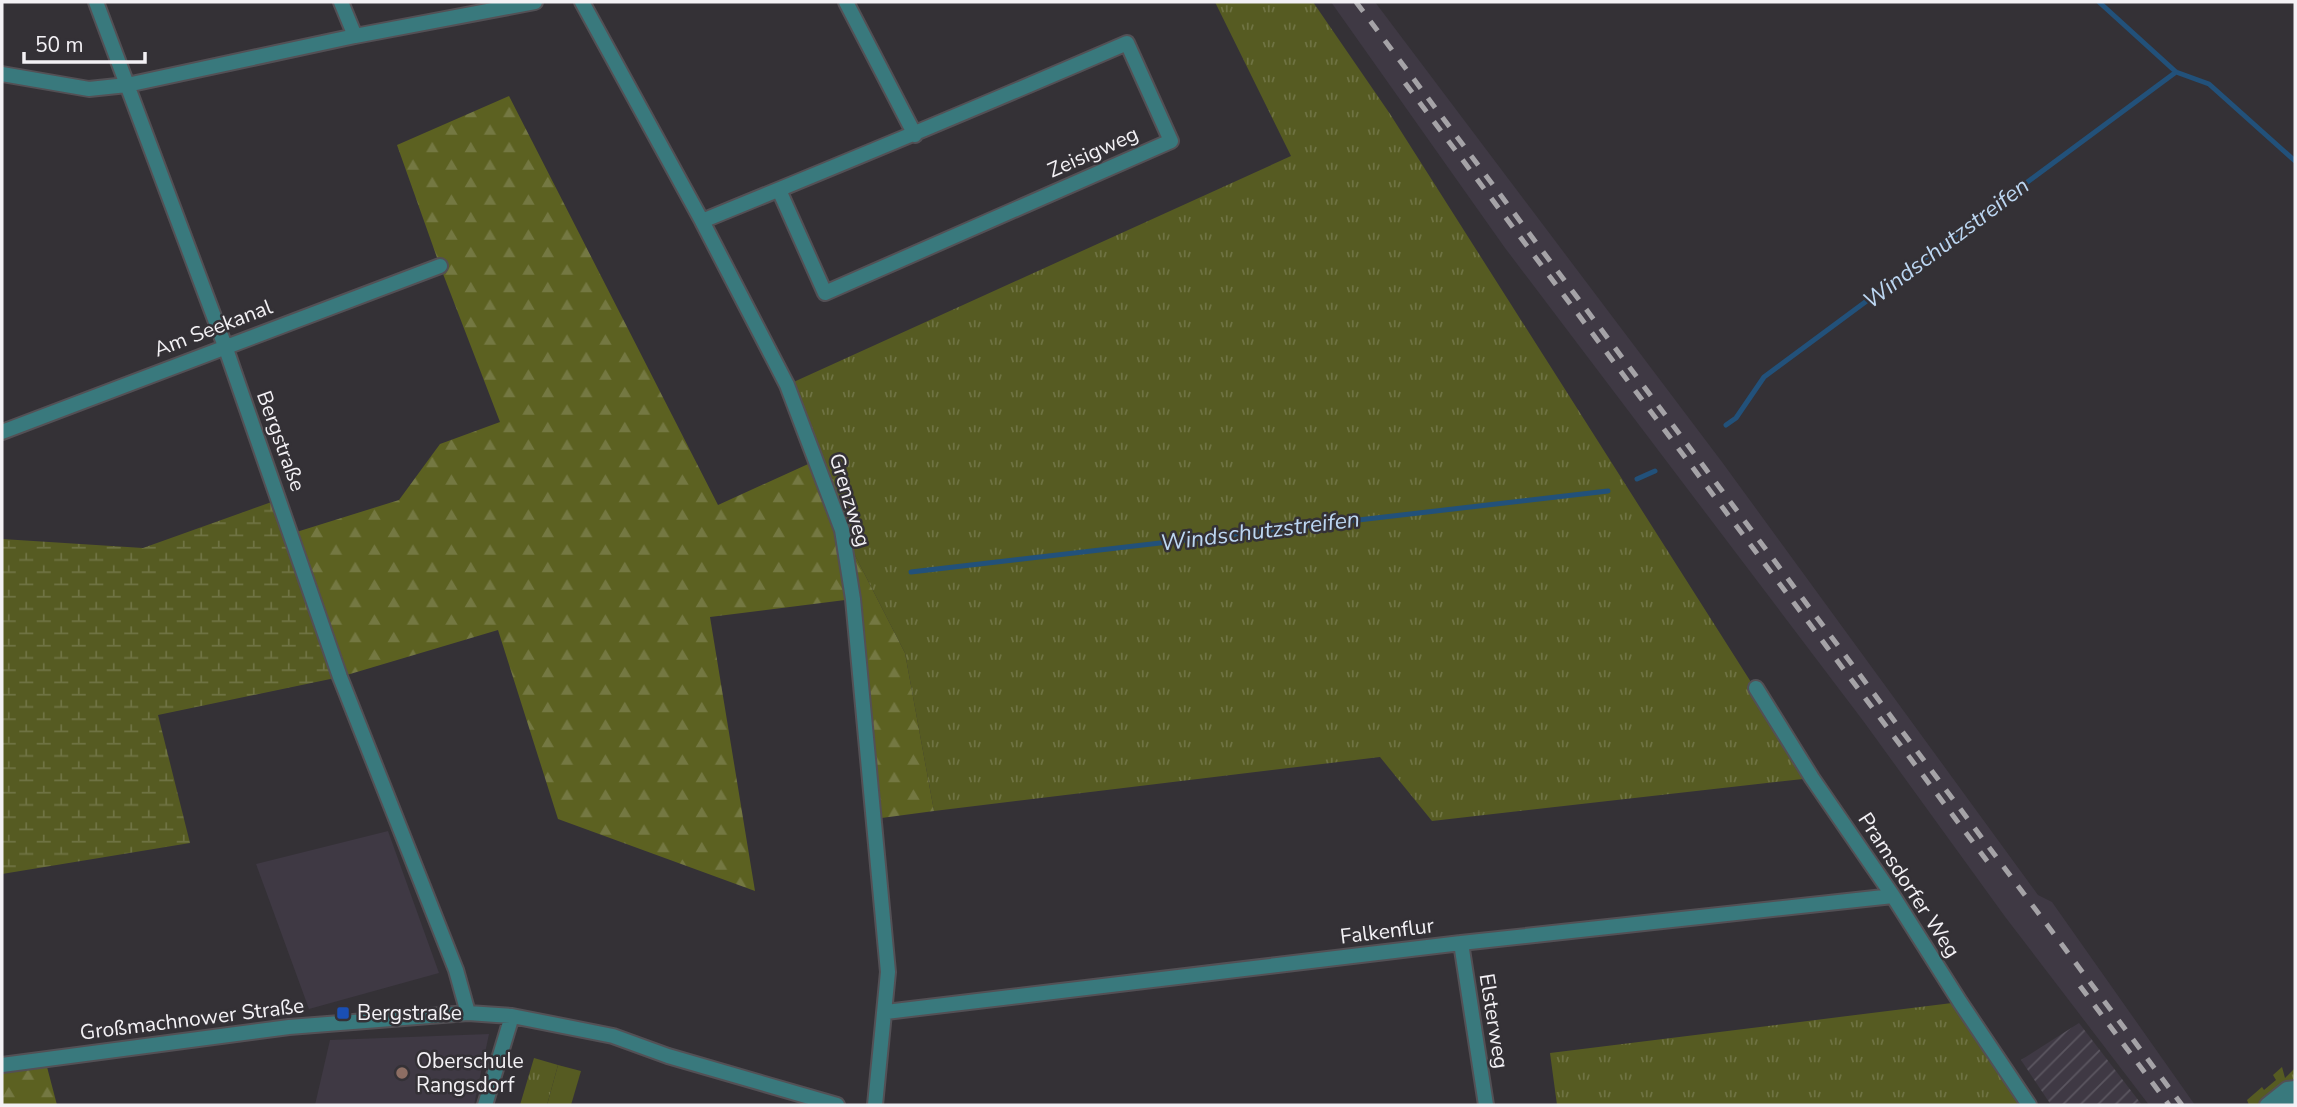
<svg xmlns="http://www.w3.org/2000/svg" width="2297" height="1107" viewBox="0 0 2297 1107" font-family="'Nunito Sans',sans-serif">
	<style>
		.built { fill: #3f3944 }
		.industrial { fill: url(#industrial-furrows) }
		.grass { fill: url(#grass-tufts) }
		.forest { fill: url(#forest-firs) }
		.wetland { fill: url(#wetland-marsh) }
		.garden { fill: #565b22 }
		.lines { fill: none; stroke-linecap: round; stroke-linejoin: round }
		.stream { stroke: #22517a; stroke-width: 5 }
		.minor-casing { stroke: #535055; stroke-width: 18 }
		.minor { stroke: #39797d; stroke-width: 14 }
		.rail { stroke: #a5a3a7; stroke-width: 5; stroke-dasharray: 12 12; stroke-linecap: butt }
		.transit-dot { fill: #1a4fb4; stroke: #343136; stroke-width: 2.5 }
		.education-dot { fill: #8d6e63; stroke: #343136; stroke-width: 2.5 }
		.labels { text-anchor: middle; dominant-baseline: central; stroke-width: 5; stroke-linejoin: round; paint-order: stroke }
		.street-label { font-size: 21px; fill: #f3f1f5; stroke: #343136 }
		.poi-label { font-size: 21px; fill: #f3f1f5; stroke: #343136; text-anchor: start }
		.water-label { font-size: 23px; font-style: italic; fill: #bcd6f1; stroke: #343136 }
	</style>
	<defs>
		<pattern id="industrial-furrows" width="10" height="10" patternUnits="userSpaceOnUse" patternTransform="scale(1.75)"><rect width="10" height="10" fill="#3f3944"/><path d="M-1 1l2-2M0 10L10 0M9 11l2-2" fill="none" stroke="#5b5660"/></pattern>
		<pattern id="grass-tufts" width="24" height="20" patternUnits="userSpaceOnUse" patternTransform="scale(1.75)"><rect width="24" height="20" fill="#565b22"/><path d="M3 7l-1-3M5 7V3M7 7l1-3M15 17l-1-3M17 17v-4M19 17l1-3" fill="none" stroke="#6f7343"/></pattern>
		<pattern id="forest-firs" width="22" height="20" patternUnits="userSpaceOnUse" patternTransform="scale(1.75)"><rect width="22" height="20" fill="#5c6121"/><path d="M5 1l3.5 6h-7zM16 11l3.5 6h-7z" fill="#747842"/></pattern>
		<pattern id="wetland-marsh" width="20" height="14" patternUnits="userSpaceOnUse" patternTransform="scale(1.75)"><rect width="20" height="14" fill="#565b22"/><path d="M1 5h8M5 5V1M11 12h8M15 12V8" fill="none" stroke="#6f7343"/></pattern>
	</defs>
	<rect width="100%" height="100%" fill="#343136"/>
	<path class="built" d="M 1331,2 L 1375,2 L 1722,462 L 2038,895 L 2052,902 L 2195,1105 L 2149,1105 L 2006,918 L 1864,722 L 1505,248 Z
		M 388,831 L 439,973 L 309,1009 L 256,864 Z
		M 489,1034 L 474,1105 L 315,1105 L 330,1040 Z"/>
	<path class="industrial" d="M 2079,1023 L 2142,1105 L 2051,1105 L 2021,1060 Z"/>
	<path class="grass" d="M 1215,2 L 1313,2 L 1390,114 L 1812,778 L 1432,821 L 1380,757 L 934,811 L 905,653 L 842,530 L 787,385 L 1291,156 Z
		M 1960,1002 L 2029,1105 L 1557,1105 L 1550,1053 Z
		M 534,1058 L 558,1065 L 547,1105 L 520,1105 Z
		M 2282,1067 L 2285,1078 L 2295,1068 L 2295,1081 L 2282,1085 L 2258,1105 L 2249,1105 L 2247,1100 L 2262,1087 L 2264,1090 L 2276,1080 L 2273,1075 Z"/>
	<path class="forest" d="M 509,96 L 718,505 L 817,460 L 842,530 L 905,653 L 934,811 L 874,819 L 853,599 L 710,617 L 755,891 L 558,819 L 498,630 L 340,677 L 290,534 L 399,500 L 440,444 L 500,422 L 440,266 L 397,145 Z
		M 47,1067 L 57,1105 L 2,1105 L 2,1071 Z"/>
	<path class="wetland" d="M 280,499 L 340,677 L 158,715 L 190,843 L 2,874 L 2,539 L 143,548 Z"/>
	<path class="garden" d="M 558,1065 L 581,1071 L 571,1105 L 547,1105 Z"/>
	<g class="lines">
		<path class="stream" d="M 2099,2 L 2176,72 L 2209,84 L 2295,161
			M 1726,425 L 1736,418 L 1764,377 L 2176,72
			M 1637,479 L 1655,471
			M 911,572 L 1608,491"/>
		<defs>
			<path id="minor" d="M 96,2 L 225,346 L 340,677 L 456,970 L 468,1013
				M 341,2 L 355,36
				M 582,2 L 702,221 L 787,385 L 842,530 L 853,599 L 888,972 L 875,1105
				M 846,2 L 915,135
				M 2,74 L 89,89 L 127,85 L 355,36 L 535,2
				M 702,221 C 844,163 986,104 1127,43 L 1171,141 L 825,293 L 779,190
				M 2,432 L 440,266
				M 1756,688 L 1812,778 L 1893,896 L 1960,1002 L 2029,1105
				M 1461,943 L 1486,1105
				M 886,1012 L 1461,943 L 1893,896
				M 2,1065 L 289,1027 L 468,1013 L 512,1016 L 613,1036 L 668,1056 L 837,1105
				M 485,1105 L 512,1016
				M 2267,1105 L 2287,1089 L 2295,1088
				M 2278,1105 L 2287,1100 L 2295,1100"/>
		</defs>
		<use href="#minor" class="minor-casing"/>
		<use href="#minor" class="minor"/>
		<path class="rail" d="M 1356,2 L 2182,1105
			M 1405,83 L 1990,865
			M 2080,986 L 2169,1105"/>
	</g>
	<rect class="transit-dot" x="336" y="1006" width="14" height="14" rx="3.5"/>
	<circle class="education-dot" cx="402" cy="1073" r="7"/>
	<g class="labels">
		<g class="street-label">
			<text transform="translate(1093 152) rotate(-24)">Zeisigweg</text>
			<text transform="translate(213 328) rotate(-21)">Am Seekanal</text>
			<text transform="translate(281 441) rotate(70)">Bergstraße</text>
			<text transform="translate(850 500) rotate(73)">Grenzweg</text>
			<text transform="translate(1909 885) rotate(57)">Pramsdorfer Weg</text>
			<text transform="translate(1387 931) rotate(-7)">Falkenflur</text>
			<text transform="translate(192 1019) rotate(-7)">Großmachnower Straße</text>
			<text transform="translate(1494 1021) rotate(81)">Elsterweg</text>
		</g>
		<g class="poi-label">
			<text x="357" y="1013">Bergstraße</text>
			<text x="416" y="1061">Oberschule<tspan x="416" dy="24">Rangsdorf</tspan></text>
		</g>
		<g class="water-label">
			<text transform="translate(1946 243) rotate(-37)">Windschutzstreifen</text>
			<text transform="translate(1260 531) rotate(-7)">Windschutzstreifen</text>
		</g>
	</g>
	<rect width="2297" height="1107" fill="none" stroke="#f3f1f5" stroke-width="7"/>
	<path d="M24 52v10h121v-10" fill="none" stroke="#f3f1f5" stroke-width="3.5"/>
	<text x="35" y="52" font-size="21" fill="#f3f1f5" stroke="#343136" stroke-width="5" paint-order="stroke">50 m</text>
</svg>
